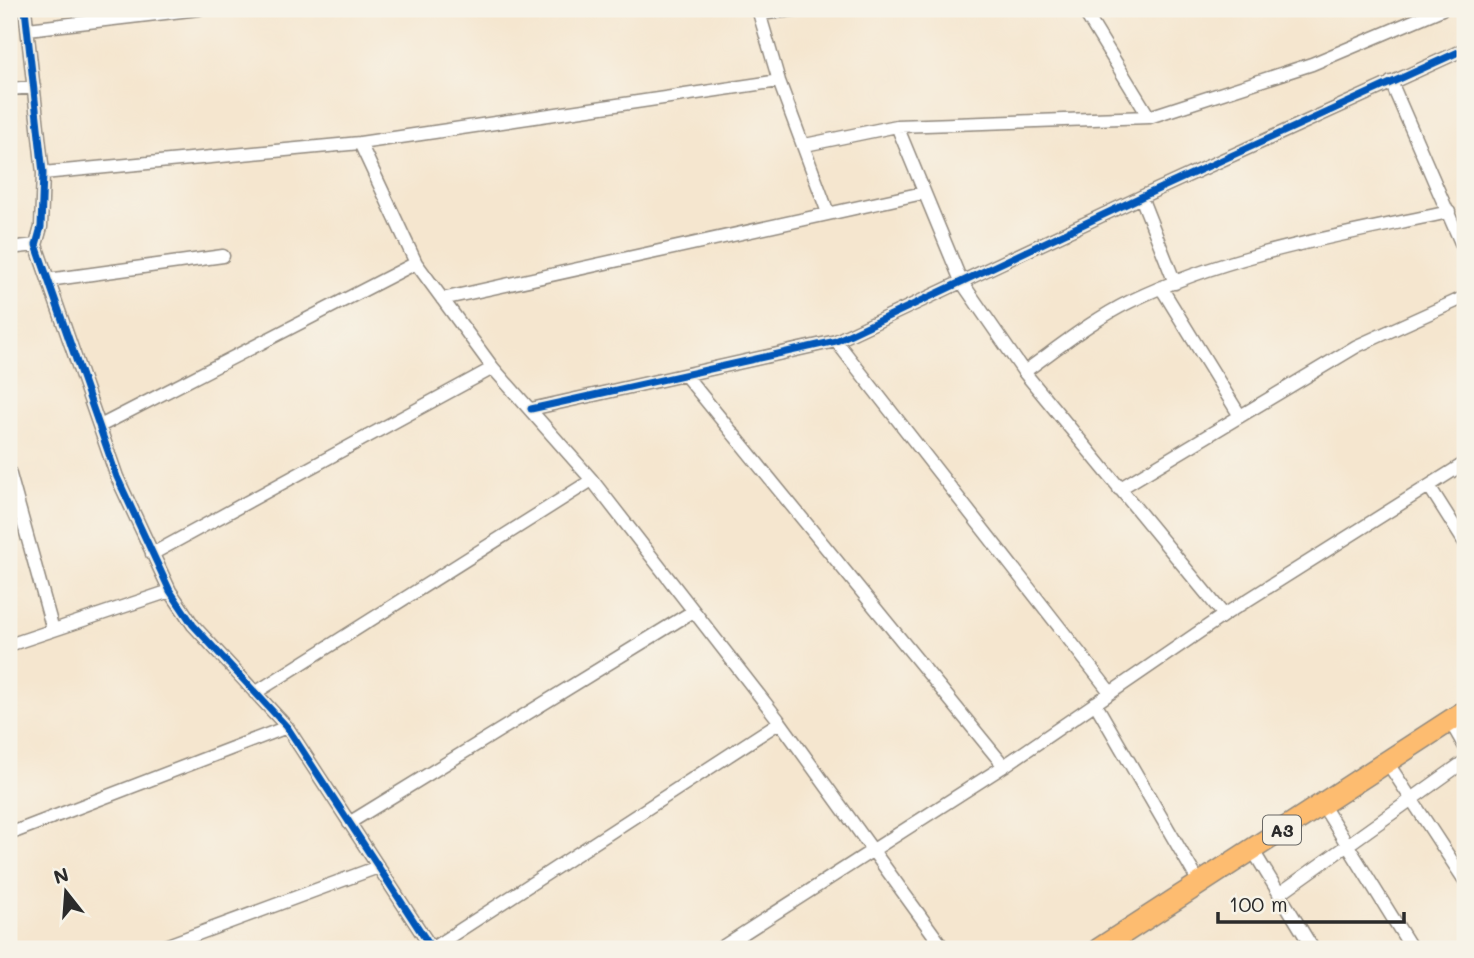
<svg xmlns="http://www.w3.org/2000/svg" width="1474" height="958" viewBox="0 0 1474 958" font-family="Mali,sans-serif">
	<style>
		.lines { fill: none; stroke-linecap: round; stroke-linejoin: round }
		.minor-casing { stroke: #90887d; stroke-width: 15 }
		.trunk-casing { stroke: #90887d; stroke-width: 24 }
		.minor { stroke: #fff; stroke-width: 12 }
		.trunk { stroke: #fdbc70; stroke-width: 21 }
		.cycleway-casing { stroke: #f7f3e8; stroke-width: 11 }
		.cycleway { stroke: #0057b8; stroke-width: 7 }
		.labels { text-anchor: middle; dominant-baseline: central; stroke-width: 6; stroke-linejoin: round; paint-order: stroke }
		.shield { fill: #f7f3e8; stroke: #686764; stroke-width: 2 }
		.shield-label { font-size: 18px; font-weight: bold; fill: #2b2b2b }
	</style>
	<rect width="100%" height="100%" fill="#f7f3e8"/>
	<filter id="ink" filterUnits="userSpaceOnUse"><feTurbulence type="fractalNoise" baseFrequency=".0143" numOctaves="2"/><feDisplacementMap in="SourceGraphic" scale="14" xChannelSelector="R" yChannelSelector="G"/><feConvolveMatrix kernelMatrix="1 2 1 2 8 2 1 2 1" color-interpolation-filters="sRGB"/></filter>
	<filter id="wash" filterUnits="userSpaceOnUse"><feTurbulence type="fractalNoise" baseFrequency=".00686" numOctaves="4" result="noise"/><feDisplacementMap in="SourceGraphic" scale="28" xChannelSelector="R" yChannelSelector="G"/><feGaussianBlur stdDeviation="1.57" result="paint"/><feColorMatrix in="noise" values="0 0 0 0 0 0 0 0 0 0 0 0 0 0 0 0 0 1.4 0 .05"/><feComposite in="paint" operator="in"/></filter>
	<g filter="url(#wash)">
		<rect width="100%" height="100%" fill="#f5e6cf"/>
	</g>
	<g filter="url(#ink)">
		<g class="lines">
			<defs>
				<path id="minor" d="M 25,9 L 43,173 L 41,227 L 36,245 L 117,477 L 170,591 L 193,625 L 287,727 L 432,949
					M 758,9 L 779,81 L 828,213
					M 1083,9 L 1149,117
					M 760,14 L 800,9
					M 28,29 L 199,9
					M 1391,82 L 1465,252
					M 9,89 L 34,87
					M 897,126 L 961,281 L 1024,372 L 1224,615
					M 360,143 L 416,263 L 493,368 L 592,480 L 780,722 L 944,949
					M 805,145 L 897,126 L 1149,117 L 1312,64 L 1442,9
					M 43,173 L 360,143 L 779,81
					M 1141,197 L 1175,283
					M 9,248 L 36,245
					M 48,280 L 223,256
					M 1162,289 L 1240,416
					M 442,299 L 923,193
					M 836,341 L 1110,692
					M 1024,372 C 1058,348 1092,320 1131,301 C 1230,253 1342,235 1449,212
					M 686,376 L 1004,766
					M 531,409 L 836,341 L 1141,197 L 1465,49
					M 100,426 L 416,263
					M 9,471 L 53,630
					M 1429,486 L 1465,543
					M 1119,489 L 1357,346 L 1465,297
					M 152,554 L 493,368
					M 9,645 L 170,591
					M 255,693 L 592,480
					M 1095,703 L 1200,884
					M 1450,721 L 1465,747
					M 1387,762 L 1465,881
					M 1322,804 L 1412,949
					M 349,823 L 692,612
					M 9,834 L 287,727
					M 1252,849 L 1313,949
					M 1279,894 L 1465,761
					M 157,949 L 378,867
					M 431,949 L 780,722
					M 719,949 L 1004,766 L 1224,615 L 1465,463"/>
				<path id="trunk" d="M 1099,949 L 1465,711"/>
			</defs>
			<use href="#minor" class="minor-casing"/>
			<use href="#trunk" class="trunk-casing"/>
			<use href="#minor" class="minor"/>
			<use href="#trunk" class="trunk"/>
			<defs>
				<path id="cycleway" d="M 25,9 L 43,173 L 41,227 L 36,245 L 117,477 L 170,591 L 193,625 L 287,727 L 432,949
					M 531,409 L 836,341 L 1141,197 L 1465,49"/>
			</defs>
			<use href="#cycleway" class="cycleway-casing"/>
			<use href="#cycleway" class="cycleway"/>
		</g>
	</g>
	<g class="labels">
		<rect class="shield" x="1263" y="815.5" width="38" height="29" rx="5"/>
		<g class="shield-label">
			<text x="1282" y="830">A3</text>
		</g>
	</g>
	<rect width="1474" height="958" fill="none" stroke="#f7f3e8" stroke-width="35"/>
	<g transform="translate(66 892) rotate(343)" stroke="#f7f3e8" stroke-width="5" paint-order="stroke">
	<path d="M0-5L12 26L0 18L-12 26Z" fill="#2b2b2b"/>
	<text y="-10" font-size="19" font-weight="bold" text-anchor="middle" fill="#2b2b2b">N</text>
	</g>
	<path d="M1218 912v10h186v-10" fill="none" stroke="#2b2b2b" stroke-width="3.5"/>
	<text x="1229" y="912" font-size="21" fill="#2b2b2b" stroke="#f7f3e8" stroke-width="5" paint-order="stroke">100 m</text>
</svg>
